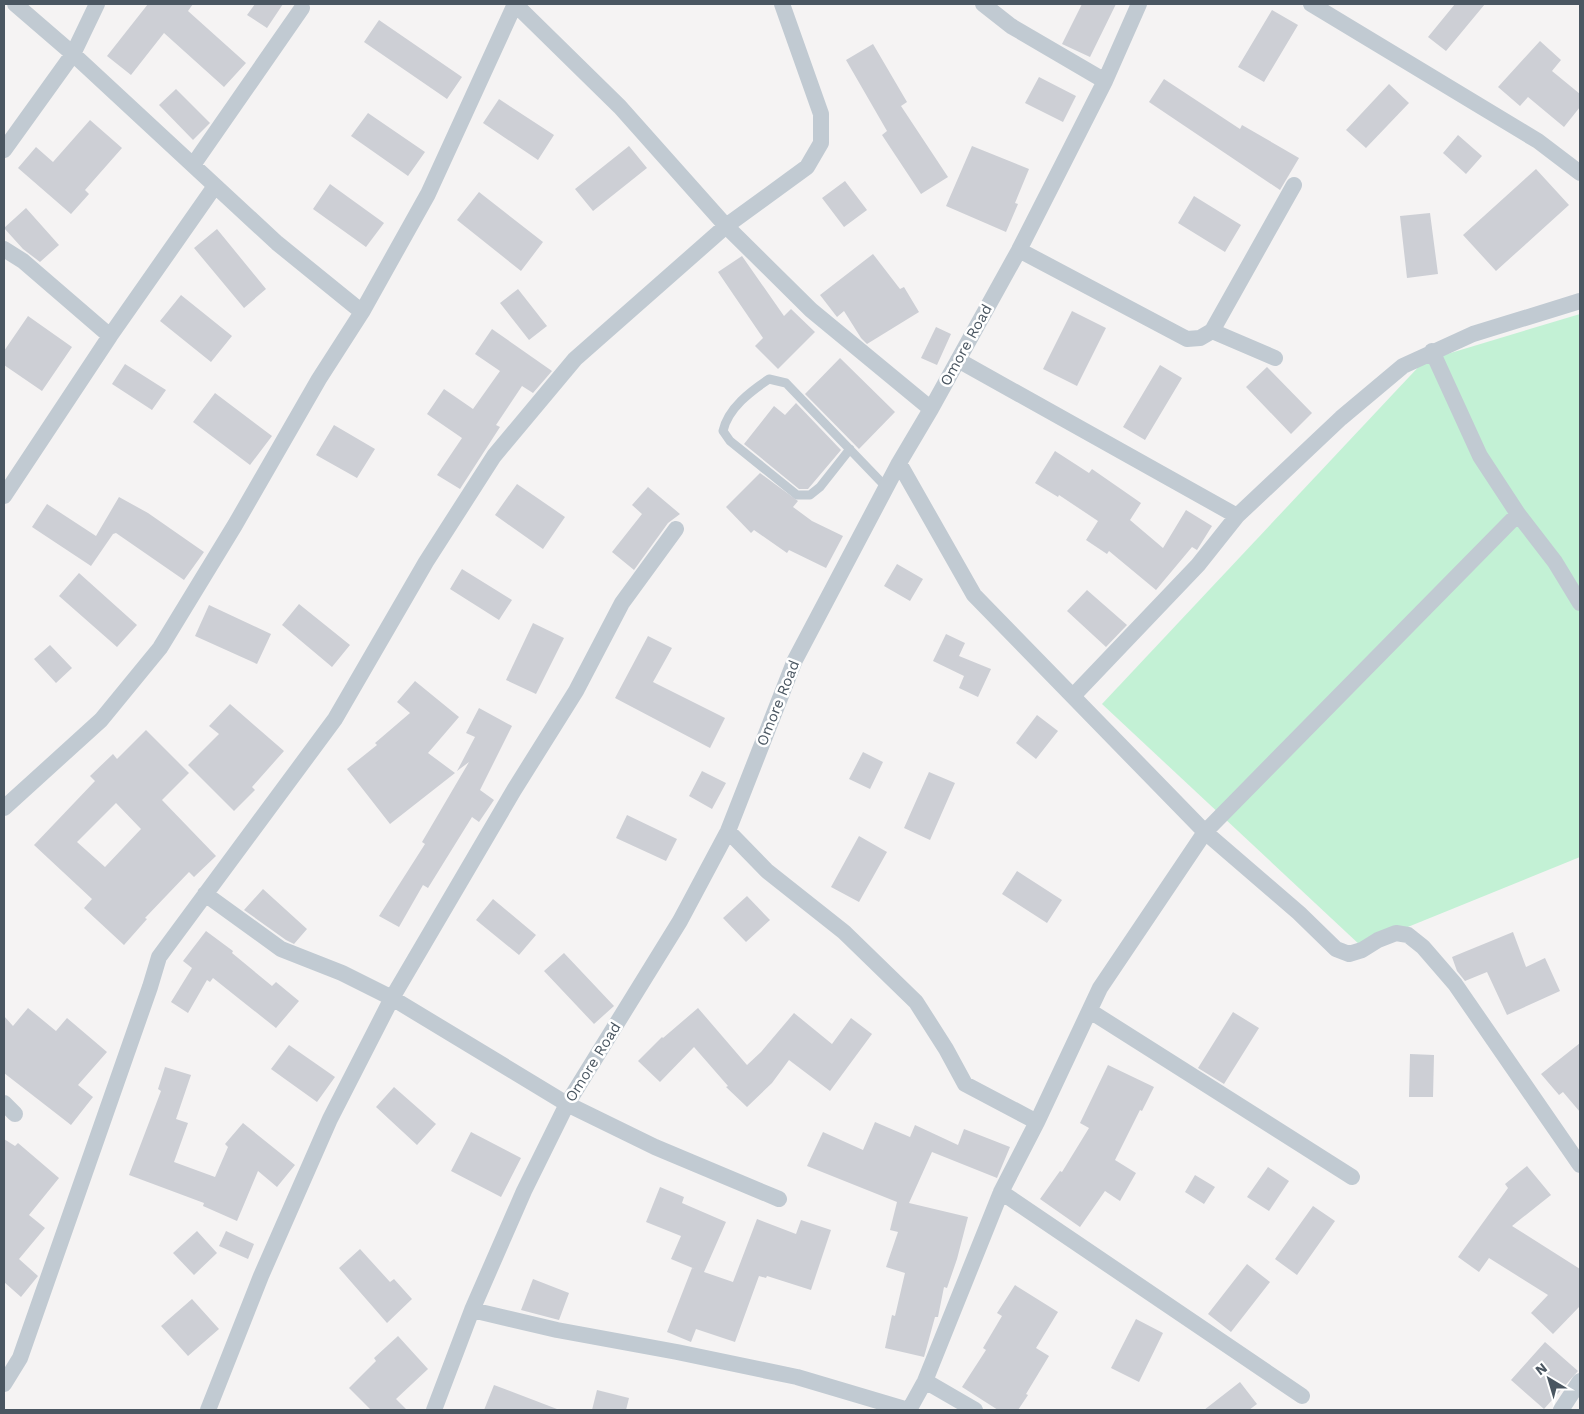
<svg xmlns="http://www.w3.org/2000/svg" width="1584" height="1414" viewBox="0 0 1584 1414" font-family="'Work Sans',sans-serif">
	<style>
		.green { fill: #c3f1d5 }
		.building { fill: #cdcfd5; fill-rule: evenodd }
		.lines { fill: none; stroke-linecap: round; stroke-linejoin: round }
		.service { stroke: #c1cad2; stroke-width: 9 }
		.minor { stroke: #c1cad2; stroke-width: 16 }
		.labels { text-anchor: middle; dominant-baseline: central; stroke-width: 5; stroke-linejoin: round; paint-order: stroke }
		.street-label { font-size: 15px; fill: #4a5661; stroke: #fff }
	</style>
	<rect width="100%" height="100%" fill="#f5f3f3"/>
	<path class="green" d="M 1580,314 L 1580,857 L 1361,946 L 1102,704 L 1424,361 Z"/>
	<path class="building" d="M 148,4 L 193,4 L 188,11 L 246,63 L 224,87 L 164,33 L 131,75 L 107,56 Z
		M 255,4 L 283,4 L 267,28 L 247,15 Z
		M 1082,4 L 1116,4 L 1090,57 L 1062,44 Z
		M 1455,4 L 1485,4 L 1446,51 L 1428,37 Z
		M 1272,10 L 1298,25 L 1264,82 L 1238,67 Z
		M 379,20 L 462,77 L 447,99 L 364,42 Z
		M 1540,41 L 1561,60 L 1552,71 L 1580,94 L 1580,107 L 1564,127 L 1528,97 L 1520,106 L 1498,87 Z
		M 873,44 L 907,102 L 901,106 L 948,177 L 921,194 L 882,135 L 887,131 L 846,60 Z
		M 1039,77 L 1076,96 L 1063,122 L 1025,103 Z
		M 1164,79 L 1240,129 L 1242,125 L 1299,158 L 1280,190 L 1149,102 Z
		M 1389,84 L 1409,103 L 1366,148 L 1346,130 Z
		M 176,89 L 210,123 L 193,140 L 159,105 Z
		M 499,99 L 554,135 L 538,160 L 483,123 Z
		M 368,113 L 425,152 L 408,176 L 351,136 Z
		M 90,120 L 122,148 L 85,190 L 89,194 L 71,214 L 18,168 L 36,147 L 53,162 Z
		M 1458,135 L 1482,156 L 1466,174 L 1443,153 Z
		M 629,146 L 647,168 L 593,211 L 575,189 Z
		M 972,146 L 1029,169 L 1015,203 L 1018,204 L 1006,232 L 946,206 Z
		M 1536,169 L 1569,205 L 1496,271 L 1463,235 Z
		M 845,181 L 867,210 L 844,227 L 822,198 Z
		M 330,184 L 384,223 L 366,247 L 313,209 Z
		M 479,192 L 543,242 L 521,271 L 457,220 Z
		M 1194,196 L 1241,225 L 1225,252 L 1178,223 Z
		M 26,208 L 59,245 L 40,262 L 23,249 L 4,228 Z
		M 1430,213 L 1438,274 L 1407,278 L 1400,216 Z
		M 217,229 L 266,289 L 244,308 L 194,248 Z
		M 873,254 L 900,289 L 904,287 L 919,312 L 867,344 L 861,338 L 844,311 L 837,317 L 820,295 Z
		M 742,256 L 784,316 L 791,309 L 815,332 L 778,369 L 755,346 L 763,338 L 718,272 Z
		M 518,289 L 547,326 L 529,340 L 500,303 Z
		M 181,295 L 232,336 L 211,362 L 160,321 Z
		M 1072,311 L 1106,328 L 1077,386 L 1043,369 Z
		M 28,316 L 72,347 L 42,391 L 4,365 L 4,351 Z
		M 936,327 L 951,334 L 937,365 L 921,358 Z
		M 492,329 L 552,371 L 533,393 L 522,386 L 496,425 L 500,427 L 460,489 L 437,475 L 462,438 L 427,414 L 444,389 L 473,409 L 500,371 L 475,354 Z
		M 840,358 L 895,412 L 859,449 L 805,394 Z
		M 125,364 L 166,390 L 152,410 L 112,384 Z
		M 1160,365 L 1182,378 L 1145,440 L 1123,427 Z
		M 1267,367 L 1312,413 L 1291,434 L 1246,387 Z
		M 215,393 L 272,436 L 250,465 L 193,422 Z
		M 796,403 L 841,450 L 808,489 L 799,489 L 744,444 L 774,406 L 785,415 Z
		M 334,425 L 375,449 L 357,478 L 316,455 Z
		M 1055,451 L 1089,473 L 1092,469 L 1141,503 L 1130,520 L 1163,548 L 1186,510 L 1212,526 L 1197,550 L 1192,547 L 1156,590 L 1109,551 L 1107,554 L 1086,540 L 1098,521 L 1059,495 L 1058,497 L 1035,483 Z
		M 760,473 L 798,501 L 793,507 L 812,521 L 843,536 L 826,568 L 789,550 L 787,553 L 754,530 L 751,533 L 726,507 Z
		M 517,484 L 565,517 L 543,549 L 495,515 Z
		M 648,487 L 680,514 L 668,523 L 634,570 L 612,552 L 642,514 L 632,505 Z
		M 119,497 L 148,513 L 204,552 L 184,580 L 116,533 L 113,534 L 91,566 L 32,527 L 47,504 L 96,536 Z
		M 897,564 L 923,579 L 910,601 L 884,586 Z
		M 462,569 L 512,600 L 499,620 L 450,589 Z
		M 79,573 L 137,625 L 117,647 L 59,596 Z
		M 1087,590 L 1127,625 L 1106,647 L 1067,611 Z
		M 299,604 L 350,645 L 332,667 L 282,625 Z
		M 209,605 L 271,634 L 257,664 L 195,636 Z
		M 533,623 L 564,638 L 536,694 L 506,680 Z
		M 946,634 L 965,643 L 959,656 L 991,669 L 978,697 L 959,688 L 964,676 L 933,661 Z
		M 648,636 L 672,648 L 653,682 L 725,718 L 710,748 L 615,698 Z
		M 50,645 L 72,668 L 56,683 L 34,659 Z
		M 415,681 L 459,717 L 428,753 L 455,773 L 390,824 L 347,769 L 377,745 L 375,743 L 410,713 L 397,702 Z
		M 230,704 L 284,751 L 252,787 L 255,790 L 234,811 L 188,765 L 219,734 L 209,726 Z
		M 479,708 L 512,726 L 480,790 L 494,800 L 479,822 L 472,817 L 428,888 L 423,885 L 399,927 L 379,916 L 425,844 L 422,842 L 469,762 L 457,771 L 475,737 L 466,733 Z
		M 1037,715 L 1058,731 L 1036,759 L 1016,743 Z
		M 146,730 L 189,773 L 162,800 L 216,856 L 194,877 L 189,872 L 145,918 L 147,919 L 124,945 L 84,908 L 92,899 L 34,845 L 95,781 L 90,776 L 113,754 L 117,759 ZM 116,803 L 141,829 L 105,867 L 77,842 Z
		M 863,752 L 883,762 L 870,789 L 849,779 Z
		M 702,771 L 726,783 L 712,809 L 689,796 Z
		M 929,772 L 955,783 L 930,840 L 904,828 Z
		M 627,815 L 677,839 L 666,861 L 616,838 Z
		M 859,836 L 887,852 L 859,902 L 831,887 Z
		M 1017,871 L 1062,900 L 1047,923 L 1002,894 Z
		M 263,889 L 307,929 L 294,944 L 286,940 L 244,910 Z
		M 747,896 L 770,920 L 746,942 L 723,918 Z
		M 493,899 L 536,935 L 519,955 L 476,920 Z
		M 206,931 L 233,951 L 232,953 L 272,986 L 276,982 L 299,1001 L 276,1028 L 213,978 L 210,982 L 207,980 L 188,1013 L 171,1002 L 192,968 L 183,961 Z
		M 1513,932 L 1526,967 L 1545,958 L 1560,991 L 1507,1015 L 1487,972 L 1465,981 L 1457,971 L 1452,957 Z
		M 564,953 L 614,1006 L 594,1024 L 544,971 Z
		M 28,1008 L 56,1031 L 67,1018 L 107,1052 L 78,1085 L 93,1097 L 71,1125 L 4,1073 L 4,1016 L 13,1026 Z
		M 698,1008 L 747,1065 L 761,1052 L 794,1013 L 832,1044 L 851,1018 L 872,1034 L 830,1091 L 789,1060 L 772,1083 L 747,1107 L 726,1087 L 728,1086 L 694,1047 L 660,1082 L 638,1061 L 662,1037 L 663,1038 Z
		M 1233,1012 L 1259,1028 L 1224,1084 L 1198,1068 Z
		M 1580,1043 L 1580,1112 L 1563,1092 L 1559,1095 L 1541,1074 Z
		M 289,1045 L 335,1077 L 317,1102 L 271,1069 Z
		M 1410,1054 L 1434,1055 L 1433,1097 L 1409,1097 Z
		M 1108,1065 L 1154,1087 L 1142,1111 L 1140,1110 L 1115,1160 L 1136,1173 L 1120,1201 L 1105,1191 L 1080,1227 L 1040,1199 L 1060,1171 L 1062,1172 L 1089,1128 L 1080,1123 Z
		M 165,1067 L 191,1075 L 176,1119 L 188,1123 L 174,1162 L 215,1177 L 228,1147 L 225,1144 L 243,1123 L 295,1165 L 277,1187 L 258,1171 L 237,1221 L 203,1206 L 204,1203 L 129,1175 L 161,1091 L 158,1089 Z
		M 394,1087 L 436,1124 L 417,1145 L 376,1107 Z
		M 875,1122 L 910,1137 L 915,1125 L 958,1145 L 964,1129 L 1010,1147 L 997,1178 L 932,1152 L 909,1203 L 968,1217 L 957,1259 L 947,1288 L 944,1287 L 938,1317 L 935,1317 L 924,1357 L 885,1348 L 892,1315 L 895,1316 L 905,1273 L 886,1267 L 898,1232 L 890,1230 L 897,1202 L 807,1166 L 823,1132 L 863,1150 Z
		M 471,1132 L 521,1158 L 501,1197 L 451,1171 Z
		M 4,1139 L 15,1146 L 18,1143 L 59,1178 L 29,1215 L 45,1228 L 19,1259 L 38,1276 L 21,1297 L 4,1282 Z
		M 1527,1166 L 1551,1195 L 1512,1226 L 1580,1269 L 1580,1306 L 1553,1334 L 1531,1313 L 1548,1295 L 1489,1258 L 1479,1272 L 1458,1257 L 1508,1188 L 1505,1184 Z
		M 1268,1167 L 1289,1181 L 1269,1211 L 1247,1197 Z
		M 1195,1175 L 1215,1187 L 1204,1204 L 1185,1192 Z
		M 660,1187 L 684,1197 L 682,1203 L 726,1222 L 704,1272 L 733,1282 L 757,1219 L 796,1234 L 801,1220 L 831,1230 L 811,1290 L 767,1276 L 766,1278 L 759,1276 L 735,1342 L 696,1329 L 691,1342 L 667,1332 L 692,1268 L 695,1269 L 671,1259 L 681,1236 L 646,1222 Z
		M 1313,1206 L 1335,1221 L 1297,1275 L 1275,1259 Z
		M 197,1231 L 217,1253 L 194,1275 L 173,1253 Z
		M 226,1231 L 254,1244 L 248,1259 L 219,1246 Z
		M 360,1249 L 390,1282 L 394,1279 L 412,1299 L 387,1323 L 339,1268 Z
		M 1247,1264 L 1270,1282 L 1231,1332 L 1208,1314 Z
		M 533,1279 L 569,1293 L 559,1320 L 521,1310 Z
		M 1015,1285 L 1058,1312 L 1036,1348 L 1049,1356 L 1026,1394 L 1028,1395 L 1018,1410 L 998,1410 L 962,1387 L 986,1350 L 983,1348 L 1002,1316 L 997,1313 Z
		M 192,1299 L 219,1329 L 188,1356 L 161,1326 Z
		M 1136,1319 L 1163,1333 L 1139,1382 L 1111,1368 Z
		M 398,1336 L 428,1369 L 396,1399 L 407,1410 L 371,1410 L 349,1388 L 376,1361 L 374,1358 Z
		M 1545,1342 L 1578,1371 L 1544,1409 L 1511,1380 Z
		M 1240,1382 L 1257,1404 L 1249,1410 L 1204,1410 Z
		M 494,1385 L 557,1409 L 557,1410 L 484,1410 Z
		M 597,1390 L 629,1398 L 626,1410 L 592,1410 Z"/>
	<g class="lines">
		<path class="service" d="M 850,449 L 820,487 L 810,495 L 797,495 L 730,441 L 723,431 C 728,408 751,391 769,379 L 786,383 L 886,487"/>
		<path class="minor" d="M 15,4 L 73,54 L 277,243 L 362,312
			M 515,4 L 620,107 L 726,226 L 811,310 L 931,409
			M 983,4 L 1011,26 L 1105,81
			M 1311,4 L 1538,141 L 1580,173
			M 4,150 L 73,54 L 97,4
			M 193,165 L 302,8
			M 4,249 L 23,261 L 110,336
			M 1019,250 L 1187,339 L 1200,338 L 1212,331 L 1294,185
			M 1212,331 L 1275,358
			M 1432,351 L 1480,456 L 1518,514 L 1555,562 L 1580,603
			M 958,360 L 1237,516
			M 899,463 L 974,595 L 1205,832 L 1299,913 L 1336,949 L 1349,954 L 1362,950 L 1378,940 L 1396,933 L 1408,935 L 1423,947 L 1455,984 L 1580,1165
			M 4,496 L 110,336 L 215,186
			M 1073,696 L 1198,565 L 1237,516 L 1341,418 L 1403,366 L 1473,334 L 1580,301
			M 4,808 L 101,720 L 160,648 L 235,525 L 319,379 L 362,312 L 428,194 L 515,4
			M 728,831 L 767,871 L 844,932 L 916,1002 L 946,1049 L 965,1084 L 1037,1122
			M 205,894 L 281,949 L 342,973 L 392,998 L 567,1104 L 655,1147 L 779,1199
			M 1090,1011 L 1352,1177
			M 4,1103 L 15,1114
			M 1001,1192 L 1302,1396
			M 472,1310 L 557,1330 L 677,1352 L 797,1377 L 908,1410
			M 925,1381 L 975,1410
			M 4,1384 L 20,1358 L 150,987 L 159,957 L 335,719 L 426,562 L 494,456 L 575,359 L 726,226 L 807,167 L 821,143 L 821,114 L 782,4
			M 208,1410 L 261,1276 L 330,1119 L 392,998 L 514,790 L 576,691 L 622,603 L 676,529
			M 434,1410 L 472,1310 L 524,1191 L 567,1104 L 680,921 L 728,831 L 795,660 L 899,463 L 931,409 L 1019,250 L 1105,81 L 1139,4
			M 909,1410 L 925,1381 L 1001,1192 L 1037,1122 L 1100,988 L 1205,832 L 1518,514
			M 1561,1410 L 1580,1381"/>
	</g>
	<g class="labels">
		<g class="street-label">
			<text transform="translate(966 345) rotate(-61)">Omore Road</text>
			<text transform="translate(778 703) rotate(-68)">Omore Road</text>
			<text transform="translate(593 1062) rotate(-58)">Omore Road</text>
		</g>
	</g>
	<rect width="1584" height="1414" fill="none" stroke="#4a5661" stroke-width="10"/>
	<g transform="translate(1549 1379) rotate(322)" stroke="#ffffff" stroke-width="4" paint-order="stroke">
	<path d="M0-4L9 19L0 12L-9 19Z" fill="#4a5661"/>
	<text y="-8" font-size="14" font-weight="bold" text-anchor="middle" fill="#4a5661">N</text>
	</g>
</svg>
